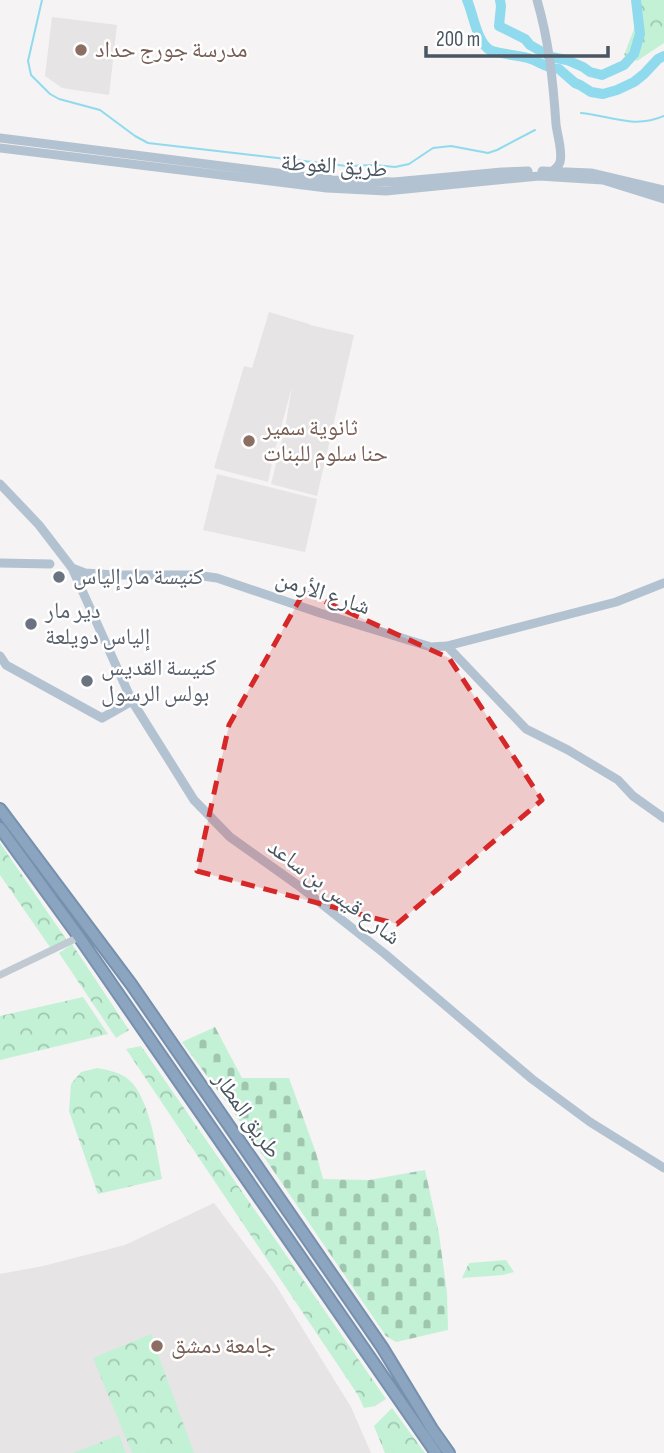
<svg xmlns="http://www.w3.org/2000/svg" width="664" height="1453" viewBox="0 0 664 1453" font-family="'Sofia Sans Condensed','Noto Naskh Arabic',sans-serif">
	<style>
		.education { fill: #e6e4e5 }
		.forest { fill: url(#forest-crowns) }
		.cemetery { fill: url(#cemetery-stones) }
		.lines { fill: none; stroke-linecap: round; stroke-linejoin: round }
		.stream { stroke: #90daee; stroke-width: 2 }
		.river { stroke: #90daee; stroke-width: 10 }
		.highway-casing { stroke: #7690ad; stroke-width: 14 }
		.minor { stroke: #c1cad2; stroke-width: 7 }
		.major { stroke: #b3c2d1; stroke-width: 9 }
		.highway { stroke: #8ba5c1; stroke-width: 10 }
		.marked { fill: #d62828; fill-opacity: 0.2; stroke: #d62828; stroke-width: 5; stroke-dasharray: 14 9; stroke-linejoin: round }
		.education-dot { fill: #8d6e63; stroke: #fff; stroke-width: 2.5 }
		.worship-dot { fill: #6b7280; stroke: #fff; stroke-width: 2.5 }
		.labels { text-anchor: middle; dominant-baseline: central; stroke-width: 5; stroke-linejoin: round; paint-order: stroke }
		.education-label { font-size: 23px; fill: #785e54; stroke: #fff; text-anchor: start }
		.street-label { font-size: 23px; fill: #4a5661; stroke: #fff }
		.worship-label { font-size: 23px; fill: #5b616d; stroke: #fff; text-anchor: start }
	</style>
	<defs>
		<pattern id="forest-crowns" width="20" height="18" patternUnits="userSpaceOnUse" patternTransform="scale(1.75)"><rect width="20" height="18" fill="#c3f1d5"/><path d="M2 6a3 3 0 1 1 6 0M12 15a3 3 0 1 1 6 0" fill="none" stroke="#a0c6b0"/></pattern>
		<pattern id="cemetery-stones" width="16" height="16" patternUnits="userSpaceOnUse" patternTransform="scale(1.75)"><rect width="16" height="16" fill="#c3f1d5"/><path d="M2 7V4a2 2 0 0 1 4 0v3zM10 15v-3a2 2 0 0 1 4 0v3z" fill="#a0c6b0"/></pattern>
	</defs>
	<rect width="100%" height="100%" fill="#f5f3f3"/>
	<path class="education" d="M 52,17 L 117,25 L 109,95 L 62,88 L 45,76 Z
		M 269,312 L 309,324 L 310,325 L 354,335 L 317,496 L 271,484 L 285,428 L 292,387 L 274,453 L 268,482 L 214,468 L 244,366 L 252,368 Z
		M 217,474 L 317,499 L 305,552 L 203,530 Z
		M 214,1203 L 275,1284 L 351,1407 L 371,1453 L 0,1453 L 0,1274 L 43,1266 L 125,1245 Z"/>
	<path class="forest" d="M 633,0 L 664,0 L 664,43 L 637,61 L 624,55 L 634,29 Z
		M 0,843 L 68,942 L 52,950 L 0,875 Z
		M 72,944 L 129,1030 L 116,1038 L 59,953 Z
		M 83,997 L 108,1034 L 0,1060 L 0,1016 Z
		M 141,1046 L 386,1399 L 375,1406 L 364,1408 L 358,1395 L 126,1049 Z
		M 97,1068 C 108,1070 119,1072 128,1079 C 150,1097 157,1152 162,1179 L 98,1194 L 69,1111 L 71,1084 L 81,1072 Z
		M 506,1260 L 514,1272 L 503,1275 L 462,1278 L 469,1263 Z
		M 151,1334 L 151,1335 L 194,1453 L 132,1453 L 93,1358 Z
		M 392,1408 L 425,1453 L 385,1453 L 374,1426 Z
		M 119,1435 L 126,1453 L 73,1453 Z"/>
	<path class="cemetery" d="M 215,1027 L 242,1078 L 289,1078 L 316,1153 L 323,1179 L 369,1180 L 425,1170 L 439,1234 L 447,1293 L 448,1330 L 396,1342 L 386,1336 L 232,1110 L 182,1042 Z"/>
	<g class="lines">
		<path class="stream" d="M 42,0 L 28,61 L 31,75 L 50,94 L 59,99 L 100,110 L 135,136 L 148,143 L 347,166 L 375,165 L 395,167 L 409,164 L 433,148 L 451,146 L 488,153 L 497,150 L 535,130
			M 581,113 C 611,116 634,129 664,116"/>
		<path class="river" d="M 467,0 C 473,13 477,43 490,50 C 499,54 517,55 528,58 C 538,61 548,69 559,69 L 575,83 L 580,85 L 591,92 L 603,94 L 617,90 L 634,82 L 644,74 L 658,59 L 664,56
			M 500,0 L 501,6 L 499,26 L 525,39 L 530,45 L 551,57 L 567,60 L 583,67 L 590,72 L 602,75 L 624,65 L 634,54 L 640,34 L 636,0"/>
		<defs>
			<path id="highway" d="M 0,809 L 131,984 L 382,1347 L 432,1429 L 449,1453
				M 0,828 L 79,937 L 436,1453"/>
		</defs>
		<use href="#highway" class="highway-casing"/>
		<path class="minor" d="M 0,975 L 79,937"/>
		<path class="major" d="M 537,0 C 549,41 553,81 556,124 C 557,135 563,151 560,162 C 559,166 557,167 554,170
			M 0,138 L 334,180 L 394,182 L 502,172 L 528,171
			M 0,148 L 327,188 L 386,191 L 539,176 L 603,180 L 664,199
			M 542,171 L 591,173 L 664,190
			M 0,484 L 39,525 L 72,568 L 85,573 L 115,575 L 196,575 L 217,578 L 320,613 L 431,647 L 447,646 L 616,602 L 664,583
			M 0,563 L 50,564
			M 72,568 L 132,701 L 194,800 L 230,837 L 299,886 L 385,954 L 532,1079 L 590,1122 L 664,1168
			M 447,646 L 526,729 L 568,750 L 618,780 L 633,796 L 664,818
			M 0,656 L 6,665 L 102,718 L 132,701"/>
		<use href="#highway" class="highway"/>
	</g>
	<path class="marked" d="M 304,592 L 449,658 L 542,800 L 397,924 L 197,871 L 229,725 Z"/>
	<g class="education-dot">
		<circle cx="81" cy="50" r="7"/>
		<circle cx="249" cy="441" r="7"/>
		<circle cx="157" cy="1346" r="7"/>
	</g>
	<g class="worship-dot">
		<circle cx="59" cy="577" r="7"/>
		<circle cx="31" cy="624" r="7"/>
		<circle cx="87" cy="681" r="7"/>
	</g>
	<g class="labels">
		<g class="education-label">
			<text x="95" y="50">مدرسة جورج حداد</text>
			<text x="263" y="428">ثانوية سمير<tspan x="263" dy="26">حنا سلوم للبنات</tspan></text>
			<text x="171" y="1346">جامعة دمشق</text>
		</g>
		<g class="street-label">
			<text transform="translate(334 166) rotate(4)">طريق الغوطة</text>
			<text transform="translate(323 593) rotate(18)">شارع الأرمن</text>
			<text transform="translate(334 892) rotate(37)">شارع قيس بن ساعد</text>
			<text transform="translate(247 1115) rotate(55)">طريق المطار</text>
		</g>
		<g class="worship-label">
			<text x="73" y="577">كنيسة مار إلياس</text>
			<text x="45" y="611">دير مار<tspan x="45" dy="26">إلياس دويلعة</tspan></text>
			<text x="101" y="668">كنيسة القديس<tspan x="101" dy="26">بولس الرسول</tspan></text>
		</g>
	</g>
	<path d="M426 46v10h182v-10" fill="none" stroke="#4a5661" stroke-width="3.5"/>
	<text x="436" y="46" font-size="21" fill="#4a5661" stroke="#ffffff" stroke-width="5" paint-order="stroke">200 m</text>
</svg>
